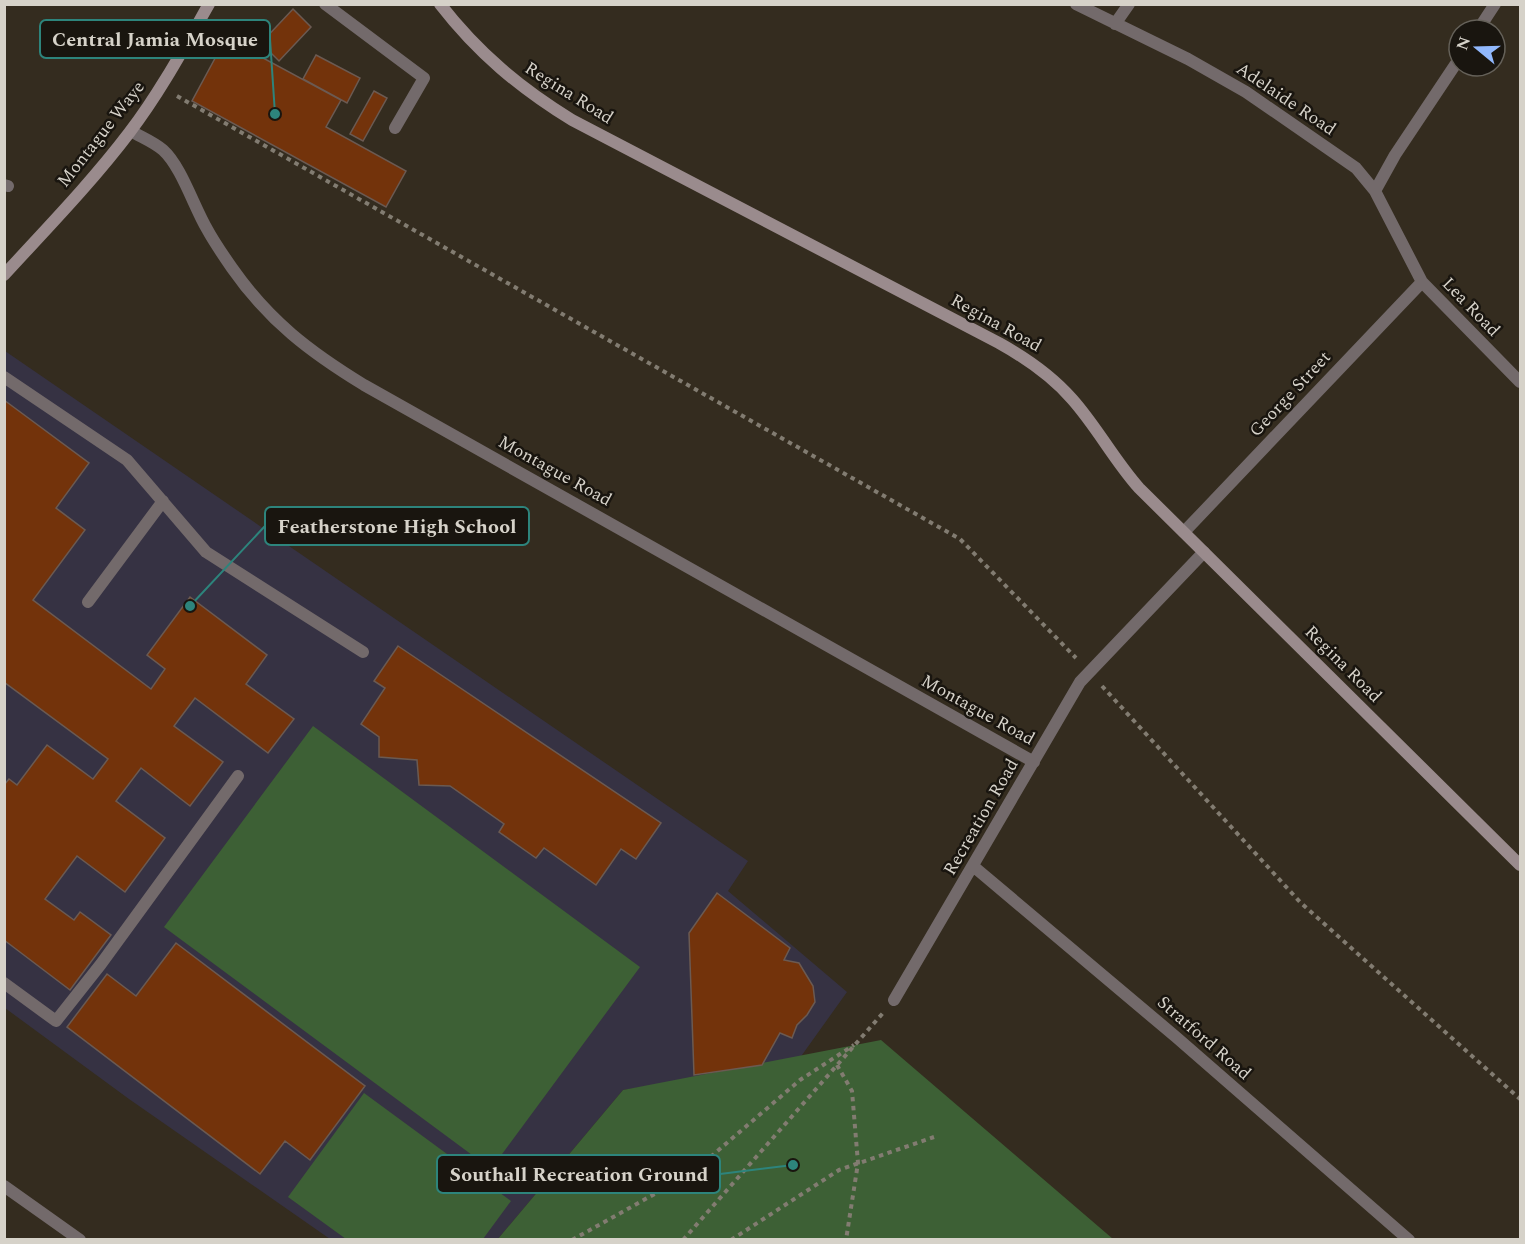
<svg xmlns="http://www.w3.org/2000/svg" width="1525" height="1244" viewBox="0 0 1525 1244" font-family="Spectral,serif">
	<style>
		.education { fill: #363243 }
		.green { fill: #3d6035 }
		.building { fill: #73330b; stroke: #6b5a52; stroke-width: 1.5 }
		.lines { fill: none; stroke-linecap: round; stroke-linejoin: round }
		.path { stroke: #827c71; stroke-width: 4; stroke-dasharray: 4.5 4.5; stroke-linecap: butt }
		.lane { stroke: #736a6b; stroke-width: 12 }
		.street { stroke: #736a6b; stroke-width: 12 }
		.secondary { stroke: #9a8b8d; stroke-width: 12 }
		.labels { text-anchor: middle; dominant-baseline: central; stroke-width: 5; stroke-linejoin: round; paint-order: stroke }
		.street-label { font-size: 18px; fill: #d6d2c9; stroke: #19150f }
		.leader { fill: none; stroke: #2d847c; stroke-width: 2 }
		.callout-dot { fill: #2d847c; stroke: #19150f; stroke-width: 2 }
		.callout { fill: #19150f; stroke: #2d847c; stroke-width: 2 }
		.callout-label { font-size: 20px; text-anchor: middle; font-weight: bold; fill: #d6d2c9 }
	</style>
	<rect width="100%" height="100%" fill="#342c1f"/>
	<path class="education" d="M 5,351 L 748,861 L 728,891 L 847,992 L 797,1062 L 623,1090 L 497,1240 L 330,1239 L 129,1099 L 5,1008 Z"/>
	<path class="green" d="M 313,726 L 640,967 L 491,1169 L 164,927 Z
		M 881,1040 L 1113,1239 L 497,1240 L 623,1090 Z
		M 364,1093 L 511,1201 L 483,1239 L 346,1239 L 288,1197 Z"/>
	<path class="building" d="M 293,9 L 311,27 L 279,61 L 261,43 Z
		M 226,38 L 341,100 L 326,127 L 406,171 L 386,207 L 192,101 Z
		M 316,55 L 360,78 L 347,103 L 303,79 Z
		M 374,91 L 387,98 L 363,141 L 350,134 Z
		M 4,400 L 89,463 L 56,508 L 85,530 L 33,600 L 151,689 L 165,669 L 147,655 L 190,597 L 267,655 L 246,684 L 294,719 L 268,753 L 195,698 L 174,726 L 223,762 L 190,806 L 141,768 L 116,801 L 165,838 L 125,892 L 77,856 L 45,899 L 74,920 L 80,912 L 111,935 L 70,990 L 4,940 L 4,785 L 9,779 L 17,785 L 47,745 L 93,779 L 108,759 L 4,682 Z
		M 398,646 L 661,823 L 636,859 L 621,849 L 596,885 L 544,848 L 536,858 L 499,832 L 504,824 L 450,786 L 419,785 L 417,760 L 379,757 L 379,737 L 361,724 L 385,688 L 374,681 Z
		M 717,893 L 790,948 L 784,960 L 799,963 L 813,986 L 815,1002 L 807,1015 L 797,1025 L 792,1038 L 780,1033 L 762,1065 L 694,1075 L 689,933 Z
		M 176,943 L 365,1086 L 310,1160 L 285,1141 L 260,1174 L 67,1027 L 107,974 L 136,996 Z"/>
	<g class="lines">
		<path class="path" d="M 177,96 L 960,539 L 1076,658
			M 1102,686 L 1300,902 L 1520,1099
			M 837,1065 L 852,1091 L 858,1163 L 846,1240
			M 572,1240 L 685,1177 L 714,1154 L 800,1080 L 854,1045
			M 683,1240 L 883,1013
			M 731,1240 L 839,1170 L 934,1137"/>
		<path class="lane" d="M 325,4 L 424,78 L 395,128
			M 4,377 L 127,460 L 206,552 L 363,652
			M 88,602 L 163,501
			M 4,983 L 56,1021 L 101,964 L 238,776"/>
		<path class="street" d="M 1076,4 L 1188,59 L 1246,92 L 1356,168 L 1375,191 L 1422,282 L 1520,382
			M 1115,24 L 1129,4
			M 1478,30 L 1495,4
			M 131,131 C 141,137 154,142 163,150 C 181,166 194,207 207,229 C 214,242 223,255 232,268 C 269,321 310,352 364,385 L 1034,762
			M 4,185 L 8,186
			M 1375,191 L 1395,155 L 1459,59
			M 1184,532 L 1422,282
			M 973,866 L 1176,1037 L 1409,1240
			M 894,1000 L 1080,682 L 1204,552
			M 4,1186 L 80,1240"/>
		<path class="secondary" d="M 440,4 C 478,53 520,88 572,120 L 999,343 C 1026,358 1051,375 1072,399 C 1097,427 1114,460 1139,488 L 1520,865
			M 4,275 C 47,228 91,183 129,133 C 159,94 184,48 209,4"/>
	</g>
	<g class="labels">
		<g class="street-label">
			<text transform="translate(569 93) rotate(32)">Regina Road</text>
			<text transform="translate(1286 99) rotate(34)">Adelaide Road</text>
			<text transform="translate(101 134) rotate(-52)">Montague Waye</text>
			<text transform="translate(1471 307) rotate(46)">Lea Road</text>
			<text transform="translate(996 323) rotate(29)">Regina Road</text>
			<text transform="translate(1290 394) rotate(-47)">George Street</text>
			<text transform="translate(555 471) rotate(29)">Montague Road</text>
			<text transform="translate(1343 664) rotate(45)">Regina Road</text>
			<text transform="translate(978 710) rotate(29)">Montague Road</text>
			<text transform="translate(981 817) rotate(-60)">Recreation Road</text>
			<text transform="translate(1204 1038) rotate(41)">Stratford Road</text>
		</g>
	</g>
	<path class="leader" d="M275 114L270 39M190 606L265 526M793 1165L720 1174"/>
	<g class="callout-dot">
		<circle cx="275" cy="114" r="6"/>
		<circle cx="190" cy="606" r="6"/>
		<circle cx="793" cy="1165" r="6"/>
	</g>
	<g class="callout">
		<rect x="40" y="20" width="230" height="38" rx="6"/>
		<rect x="265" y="507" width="264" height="38" rx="6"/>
		<rect x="437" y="1155" width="283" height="38" rx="6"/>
	</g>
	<g class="callout-label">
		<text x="155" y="46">Central Jamia Mosque</text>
		<text x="397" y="533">Featherstone High School</text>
		<text x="579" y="1181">Southall Recreation Ground</text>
	</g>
	<rect width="1525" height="1244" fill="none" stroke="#d6d2c9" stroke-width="12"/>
	<g transform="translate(1477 48) rotate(289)"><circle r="28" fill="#19150f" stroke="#656159" stroke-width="1.5"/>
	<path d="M0-4.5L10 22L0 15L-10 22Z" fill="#91b8fd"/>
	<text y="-9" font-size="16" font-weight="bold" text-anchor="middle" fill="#d6d2c9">N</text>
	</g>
</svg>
